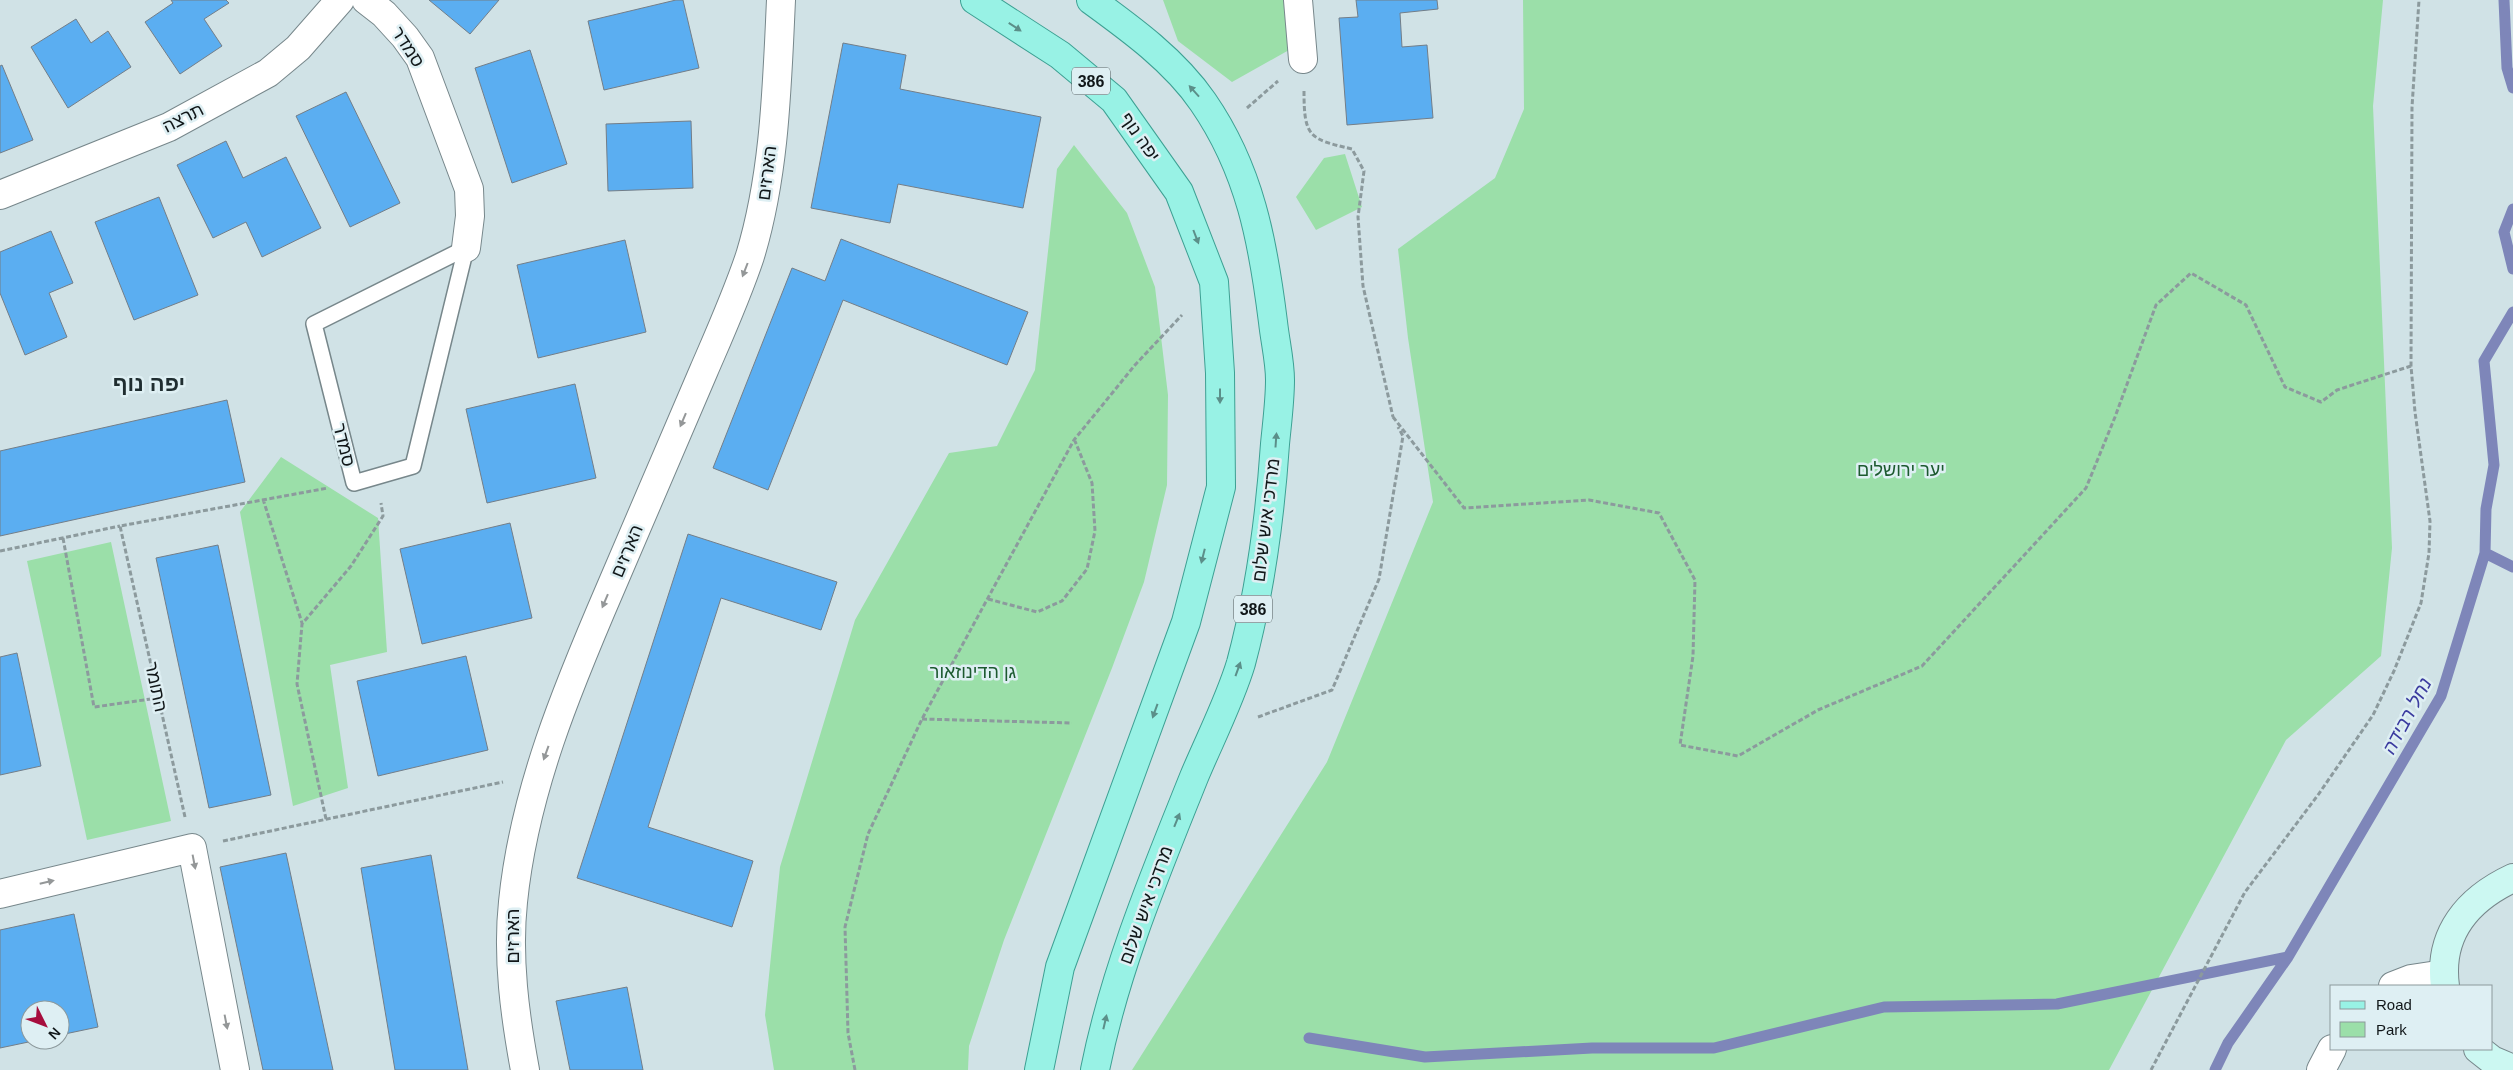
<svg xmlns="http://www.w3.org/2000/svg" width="2513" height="1070" viewBox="0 0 2513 1070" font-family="Helvetica,Heebo,sans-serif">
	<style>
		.green { fill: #9bdfa9 }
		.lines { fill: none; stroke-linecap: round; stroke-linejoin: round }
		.stream { stroke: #7e86b9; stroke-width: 11 }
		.building { fill: #5baef1; stroke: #737e88 }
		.service-casing { stroke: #77878b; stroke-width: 18 }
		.minor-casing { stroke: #77878b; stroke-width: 30 }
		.secondary-casing { stroke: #77878b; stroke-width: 30 }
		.primary-casing { stroke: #3da093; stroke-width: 30 }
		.path { stroke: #8c9a9d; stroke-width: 3; stroke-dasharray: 5 2.5; stroke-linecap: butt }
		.service { stroke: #fff; stroke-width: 15 }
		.minor { stroke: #fff; stroke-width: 28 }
		.secondary { stroke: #ccf8f2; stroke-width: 28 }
		.primary { stroke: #98f2e5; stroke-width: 28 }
		.oneway { fill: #5b8f89 }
		.oneway2 { fill: #949798 }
		.labels { text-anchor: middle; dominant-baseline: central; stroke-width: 5; stroke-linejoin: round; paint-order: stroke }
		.shield { fill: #deeff3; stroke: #4e585a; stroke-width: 1 }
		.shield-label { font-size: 16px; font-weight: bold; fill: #111719 }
		.street-label { font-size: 18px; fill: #111719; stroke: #deeff3 }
		.park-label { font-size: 18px; fill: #1c5a2f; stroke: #deeff3 }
		.water-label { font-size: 19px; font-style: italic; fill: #3b3b9f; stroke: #deeff3 }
		.district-label { font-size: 22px; font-weight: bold; fill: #1f2d30; stroke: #deeff3 }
	</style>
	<rect width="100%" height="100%" fill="#d0e2e6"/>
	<path class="green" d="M 1163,0 L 1284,0 L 1289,50 L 1232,82 L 1178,41 Z
		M 1523,0 L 2383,0 L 2373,106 L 2392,548 L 2381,656 L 2286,740 L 2109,1070 L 1132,1070 L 1327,762 L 1433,502 L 1408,338 L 1398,249 L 1495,178 L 1524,109 Z
		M 1074,145 L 1127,213 L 1155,287 L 1168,395 L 1167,485 L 1144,582 L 1112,668 L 1004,940 L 969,1046 L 968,1070 L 774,1070 L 765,1015 L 780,867 L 855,620 L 949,453 L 997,446 L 1035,370 L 1057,169 Z
		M 1345,154 L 1362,207 L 1316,230 L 1296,197 L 1324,158 Z
		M 281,457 L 378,518 L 387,652 L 330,665 L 348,788 L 293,806 L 240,512 Z
		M 111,542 L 171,821 L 87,840 L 27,561 Z"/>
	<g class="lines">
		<path class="stream" d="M 2504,0 L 2507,68 L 2513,88
			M 2513,209 L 2504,232 L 2513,269
			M 2485,553 L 2513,567
			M 1309,1038 L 1425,1057 L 1592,1048 L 1714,1048 L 1884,1007 L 2057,1004 L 2288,957
			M 2215,1070 L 2228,1043 L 2288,957 L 2441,696 L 2485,553 L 2486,509 L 2494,465 L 2484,361 L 2513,312"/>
	</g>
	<path class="building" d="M 171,0 L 226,0 L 229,3 L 204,19 L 222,46 L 180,74 L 145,22 L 173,3 Z
		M 429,0 L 499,0 L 470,34 Z
		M 676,0 L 683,0 L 699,68 L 604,90 L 588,21 Z
		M 1356,0 L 1437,0 L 1438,9 L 1400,13 L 1402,47 L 1427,45 L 1433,118 L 1347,125 L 1339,18 L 1358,17 Z
		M 76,19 L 91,43 L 108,31 L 131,67 L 68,108 L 31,47 Z
		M 843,43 L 906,55 L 900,89 L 1041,117 L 1023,208 L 898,184 L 890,223 L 811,208 Z
		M 530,50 L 567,164 L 512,183 L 475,68 Z
		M 2,65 L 33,140 L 0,153 L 0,66 Z
		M 346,92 L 400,203 L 350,227 L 296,116 Z
		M 691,121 L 693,188 L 608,191 L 606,124 Z
		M 226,141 L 243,178 L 286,157 L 321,228 L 262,257 L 246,222 L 213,238 L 177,165 Z
		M 159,197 L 198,295 L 134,320 L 95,222 Z
		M 51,231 L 73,283 L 49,293 L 67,337 L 25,355 L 0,293 L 0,252 Z
		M 841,239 L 1028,312 L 1007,365 L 843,300 L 768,490 L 713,468 L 792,268 L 825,281 Z
		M 625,240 L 646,332 L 538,358 L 517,265 Z
		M 575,384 L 596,478 L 487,503 L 466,409 Z
		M 227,400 L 245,482 L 0,536 L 0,451 Z
		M 510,523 L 532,618 L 422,644 L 400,549 Z
		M 688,534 L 837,582 L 821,630 L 721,598 L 648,827 L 753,861 L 732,927 L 577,878 Z
		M 218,545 L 271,795 L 209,808 L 156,558 Z
		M 17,653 L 41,766 L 0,775 L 0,657 Z
		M 466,656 L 488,750 L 378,776 L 357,681 Z
		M 286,853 L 333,1070 L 263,1070 L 220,867 Z
		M 431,855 L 443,924 L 468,1070 L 395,1070 L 361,868 Z
		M 74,914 L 98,1027 L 60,1035 L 60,1010 L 30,1010 L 30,1040 L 38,1040 L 0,1048 L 0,930 Z
		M 627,987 L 643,1070 L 570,1070 L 556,1001 Z"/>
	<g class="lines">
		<defs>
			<path id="service" d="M 466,248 L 413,466 L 354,483 L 314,324 Z"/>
			<path id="minor" d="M 366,0 L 384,14 L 405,37 L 420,58 L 469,189 L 470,216 L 466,248
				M 1298,0 L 1303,59
				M 0,195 L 169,127 L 268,73 L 298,48 L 340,0
				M 0,894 L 192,848 L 235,1070
				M 2393,986 L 2411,979 L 2444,974
				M 525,1070 C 515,1016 507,958 513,902 C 524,792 567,689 611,587 C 642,515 673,443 704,370 C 720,333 737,295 750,256 C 775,174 777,85 781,0
				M 2321,1070 L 2332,1049"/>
			<path id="secondary" d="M 2445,986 C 2438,934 2468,899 2513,878
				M 2478,1049 L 2492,1060 L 2513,1069"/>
			<path id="primary" d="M 975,0 L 1060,55 L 1114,100 L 1179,192 L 1214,282 L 1220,373 L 1221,487 L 1186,622 L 1060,967 L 1039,1070
				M 1091,0 C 1131,29 1175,61 1203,102 C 1250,170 1263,242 1273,322 C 1275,341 1280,361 1280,380 C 1280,401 1277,423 1275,444 C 1270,518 1260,592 1241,663 C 1230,700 1209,741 1194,777 C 1156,872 1115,969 1095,1070"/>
		</defs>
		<use href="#service" class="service-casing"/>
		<use href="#minor" class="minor-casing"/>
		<use href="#secondary" class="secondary-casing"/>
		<use href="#primary" class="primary-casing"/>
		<path class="path" d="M 1304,91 C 1304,137 1309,139 1352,149 L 1364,171 L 1358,217 L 1363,286 L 1393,417
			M 1247,108 L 1278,81
			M 1393,417 L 1464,508 L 1589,500 L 1659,513 L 1695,580 L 1693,656 L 1680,745 L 1738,756 L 1818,710 L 1922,666 L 2086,488 L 2115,417 L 2156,305 L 2191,273 L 2246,305 L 2285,387 L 2321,402 L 2337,390 L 2411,366
			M 263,499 L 302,623
			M 63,538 L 94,707 L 158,698
			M 0,551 L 120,526
			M 988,599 L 1037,612 L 1062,601 L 1087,569 L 1095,531 L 1092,483 L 1075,441
			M 1258,717 L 1332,690 L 1379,579 L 1403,436 L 1398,427
			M 922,719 L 1072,723
			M 185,817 L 120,526 L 328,488
			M 326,819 L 297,684 L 302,624 L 351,566 L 383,516 L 381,503
			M 223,841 L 503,782
			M 855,1070 L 848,1033 L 845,927 L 868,834 L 922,719 L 1074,440 L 1135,365 L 1182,315
			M 2151,1070 L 2245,892 L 2318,795 L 2373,715 L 2394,671 L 2421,603 L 2429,553 L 2430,521 L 2415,412 L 2411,366 L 2412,107 L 2419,0"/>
		<use href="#service" class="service"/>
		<use href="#minor" class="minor"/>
		<use href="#secondary" class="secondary"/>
		<use href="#primary" class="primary"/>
	</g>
	<defs><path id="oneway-solid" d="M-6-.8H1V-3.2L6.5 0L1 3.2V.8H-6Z" transform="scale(1.25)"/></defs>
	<g class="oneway">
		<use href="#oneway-solid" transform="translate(1015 27) rotate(33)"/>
		<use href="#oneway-solid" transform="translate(1194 91) rotate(-132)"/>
		<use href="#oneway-solid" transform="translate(1196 237) rotate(69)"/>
		<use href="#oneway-solid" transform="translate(1220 396) rotate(90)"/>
		<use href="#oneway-solid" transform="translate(1276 440) rotate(-86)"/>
		<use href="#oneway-solid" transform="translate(1203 556) rotate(104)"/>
		<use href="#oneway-solid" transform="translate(1238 669) rotate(-70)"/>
		<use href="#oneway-solid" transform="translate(1155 711) rotate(110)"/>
		<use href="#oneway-solid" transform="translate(1177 820) rotate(-68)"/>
		<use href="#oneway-solid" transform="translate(1105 1022) rotate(-77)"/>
	</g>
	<g class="oneway2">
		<use href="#oneway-solid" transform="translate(745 270) rotate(111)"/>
		<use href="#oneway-solid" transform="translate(683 420) rotate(113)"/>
		<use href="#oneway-solid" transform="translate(605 601) rotate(113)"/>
		<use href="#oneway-solid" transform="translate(546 753) rotate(110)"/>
		<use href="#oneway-solid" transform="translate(194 862) rotate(79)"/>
		<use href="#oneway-solid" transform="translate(47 882) rotate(-13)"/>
		<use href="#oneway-solid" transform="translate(226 1022) rotate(79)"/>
	</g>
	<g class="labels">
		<g class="shield">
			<rect x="1072" y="67.5" width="38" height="27" rx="4"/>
			<rect x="1234" y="595.5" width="38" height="27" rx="4"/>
		</g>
		<g class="shield-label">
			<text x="1091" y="81">386</text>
			<text x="1253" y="609">386</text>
		</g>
		<g class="street-label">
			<text transform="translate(408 47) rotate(57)">סמדר</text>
			<text transform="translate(183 118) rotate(-27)">תרצה</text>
			<text transform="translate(1140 137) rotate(55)">יפה נוף</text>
			<text transform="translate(767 173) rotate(-83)">הארזים</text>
			<text transform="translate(344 445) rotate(76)">סמדר</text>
			<text transform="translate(1266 520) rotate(-83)">מרדכי איש שלום</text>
			<text transform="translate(627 551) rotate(-67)">הארזים</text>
			<text transform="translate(156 687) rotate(78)">התומר</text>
			<text transform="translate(1146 905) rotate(-70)">מרדכי איש שלום</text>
			<text transform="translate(513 936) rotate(-90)">הארזים</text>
		</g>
		<g class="park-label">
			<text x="1901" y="470">יער ירושלים</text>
			<text x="973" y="672">גן הדינוזאור</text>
		</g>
		<g class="water-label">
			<text transform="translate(2407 716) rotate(-62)">נחל רבידה</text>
		</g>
		<g class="district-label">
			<text x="149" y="383">יפה נוף</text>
		</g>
	</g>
	<rect x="2330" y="985" width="162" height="65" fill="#deeff3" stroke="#8c999c"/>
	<rect x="2340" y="1001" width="25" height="8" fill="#98f2e5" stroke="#8c999c"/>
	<text x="2376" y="1010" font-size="15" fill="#111719">Road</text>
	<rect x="2340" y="1022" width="25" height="15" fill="#9bdfa9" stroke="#8c999c"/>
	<text x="2376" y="1035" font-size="15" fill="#111719">Park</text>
	<g transform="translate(45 1025) rotate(132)"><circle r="24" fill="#deeff3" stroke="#8c999c"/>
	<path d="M0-4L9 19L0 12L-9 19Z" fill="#a60d3d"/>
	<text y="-8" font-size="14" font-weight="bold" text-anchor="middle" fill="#111719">N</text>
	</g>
</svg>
